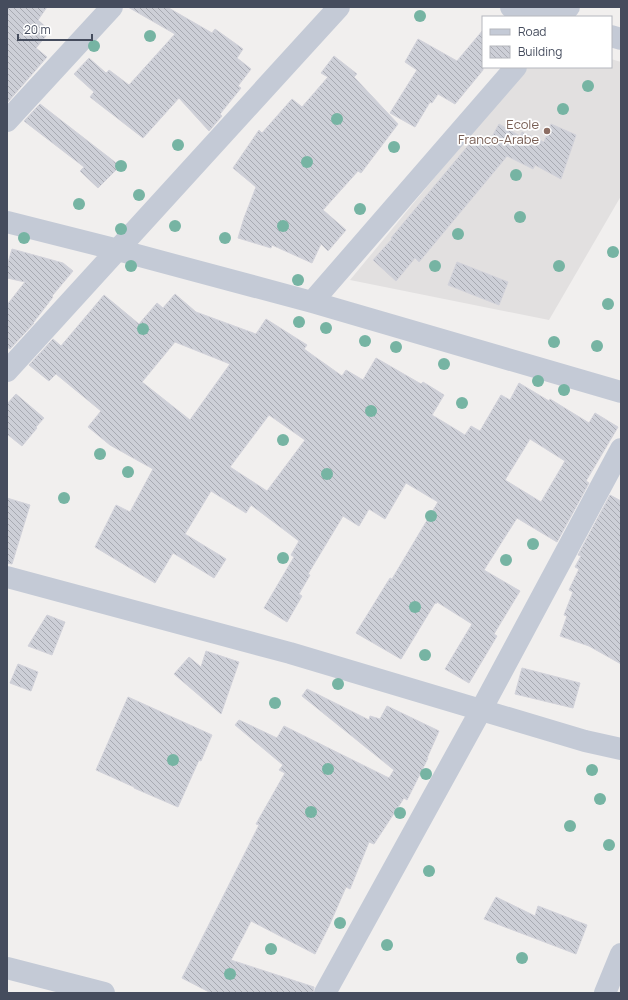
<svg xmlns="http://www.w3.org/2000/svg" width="628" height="1000" viewBox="0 0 628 1000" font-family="Manrope,sans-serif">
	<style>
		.education { fill: #e2e0e0 }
		.building { fill: url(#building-back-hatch); stroke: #d2d2da; fill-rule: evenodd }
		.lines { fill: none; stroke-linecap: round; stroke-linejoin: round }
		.minor { stroke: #c4cad6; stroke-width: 22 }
		.tree { fill: #76b4a3 }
		.education-dot { fill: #8d6e63; stroke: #fff; stroke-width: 1.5 }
		.labels { text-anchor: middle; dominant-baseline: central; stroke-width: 3.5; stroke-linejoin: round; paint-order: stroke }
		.education-label { font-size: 13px; fill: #785e54; stroke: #fff; text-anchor: end }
	</style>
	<defs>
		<pattern id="building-back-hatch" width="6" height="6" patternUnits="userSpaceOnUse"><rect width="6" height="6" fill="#cdcfd7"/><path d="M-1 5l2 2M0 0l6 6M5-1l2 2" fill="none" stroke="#a8aab2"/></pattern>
	</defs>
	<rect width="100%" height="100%" fill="#f1efee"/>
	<path class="education" d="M 611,59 L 621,62 L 621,196 L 549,320 L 350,280 L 526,67 L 611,67 Z"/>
	<path class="building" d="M 7,7 L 47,7 L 38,20 L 50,31 L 36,48 L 47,57 L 7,103 Z
		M 128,7 L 167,7 L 212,33 L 215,29 L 243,49 L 237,58 L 251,69 L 238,86 L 241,88 L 220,114 L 222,116 L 209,131 L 179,98 L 143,138 L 90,97 L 94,92 L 74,74 L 89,58 L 106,73 L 109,70 L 129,85 L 175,34 Z
		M 483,30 L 483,70 L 455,104 L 438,94 L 432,103 L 430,102 L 415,127 L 390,113 L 417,70 L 405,62 L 418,39 L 457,61 Z
		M 334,56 L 357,74 L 354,77 L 398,124 L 361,173 L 358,171 L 323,210 L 346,230 L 328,251 L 321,244 L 312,263 L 272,245 L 271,248 L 238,238 L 244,218 L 256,187 L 233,168 L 259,130 L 262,133 L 292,99 L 302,107 L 328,77 L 321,73 Z
		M 40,104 L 120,166 L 98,188 L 80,171 L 84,167 L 24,121 Z
		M 499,124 L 520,136 L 522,132 L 544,142 L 551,124 L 576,135 L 561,179 L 535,165 L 533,169 L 507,156 L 503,161 L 419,262 L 415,258 L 396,281 L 373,260 L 392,239 L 391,238 L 477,135 L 488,144 Z
		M 12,249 L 63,263 L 73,271 L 52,296 L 53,297 L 33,323 L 34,323 L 10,349 L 7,347 L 7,305 L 25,282 L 7,278 L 7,266 Z
		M 457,262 L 508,282 L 499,305 L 448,285 Z
		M 175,294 L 196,312 L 256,334 L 266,319 L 307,345 L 304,349 L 342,376 L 346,370 L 363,380 L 376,358 L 421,384 L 423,382 L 444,395 L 432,415 L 465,435 L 471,426 L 480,431 L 501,395 L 510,400 L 519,383 L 549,401 L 550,399 L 589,423 L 595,413 L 618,427 L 586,481 L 589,483 L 557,542 L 517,518 L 484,570 L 520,591 L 494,634 L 497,636 L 469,683 L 445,669 L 472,624 L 437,602 L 436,604 L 435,603 L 401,659 L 356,633 L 390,578 L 392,579 L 438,502 L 406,483 L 385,519 L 369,509 L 359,526 L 343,516 L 308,574 L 310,575 L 299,594 L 302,596 L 287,622 L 264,608 L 294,557 L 291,555 L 299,541 L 251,505 L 246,513 L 211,491 L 185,534 L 226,559 L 214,578 L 173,553 L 155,583 L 95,547 L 116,505 L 130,512 L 153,469 L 110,445 L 88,427 L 101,411 L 56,374 L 49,381 L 29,365 L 53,339 L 61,346 L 104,295 L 139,324 L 157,303 L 163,308 ZM 175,342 L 230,364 L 190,420 L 142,382 ZM 269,415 L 305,440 L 267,491 L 230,467 ZM 530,439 L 565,461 L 541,502 L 505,480 Z
		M 16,394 L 44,418 L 36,427 L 37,428 L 22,446 L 7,434 L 7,404 Z
		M 610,495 L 621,501 L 621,664 L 589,646 L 560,636 L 567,616 L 564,615 L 573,592 L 569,590 L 579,569 L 575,567 L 581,556 L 578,555 Z
		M 7,498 L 30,505 L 12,564 L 7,563 Z
		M 47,615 L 65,622 L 52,655 L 28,646 Z
		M 206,651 L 239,662 L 221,714 L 174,674 L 189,657 L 201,667 Z
		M 18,664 L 38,672 L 31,691 L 10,683 Z
		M 522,668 L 580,683 L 573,708 L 515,694 Z
		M 307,689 L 369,720 L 370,716 L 380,719 L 387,706 L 439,731 L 427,758 L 428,758 L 407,800 L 404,798 L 374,844 L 369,842 L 350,889 L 346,887 L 329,926 L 315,954 L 251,921 L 231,960 L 314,987 L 313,993 L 211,993 L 182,978 L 259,825 L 256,824 L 285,773 L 279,770 L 283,765 L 235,725 L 239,720 L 277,738 L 284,726 L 389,778 L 394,770 L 302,696 Z
		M 128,697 L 212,735 L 201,761 L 199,760 L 178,807 L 134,788 L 134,787 L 96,770 Z
		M 496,897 L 535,916 L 538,906 L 587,925 L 576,954 L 484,919 Z"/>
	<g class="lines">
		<path class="minor" d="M 511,7 L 547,17
			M 560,17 L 569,7
			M 611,36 L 621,39
			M 7,121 L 112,7
			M 7,222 L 118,250 L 312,302 L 621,392
			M 312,302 L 516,67
			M 7,371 L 339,7
			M 7,577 L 290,653 L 585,741 L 621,749
			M 7,968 L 104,993
			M 325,993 L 481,710 L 621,449
			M 605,993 L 621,954"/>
	</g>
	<g class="tree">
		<circle cx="420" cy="16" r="6"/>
		<circle cx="150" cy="36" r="6"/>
		<circle cx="94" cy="46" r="6"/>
		<circle cx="588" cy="86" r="6"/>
		<circle cx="563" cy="109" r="6"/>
		<circle cx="337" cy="119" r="6"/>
		<circle cx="178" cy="145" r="6"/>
		<circle cx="394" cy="147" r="6"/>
		<circle cx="307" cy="162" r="6"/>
		<circle cx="121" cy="166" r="6"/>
		<circle cx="516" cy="175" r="6"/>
		<circle cx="139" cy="195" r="6"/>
		<circle cx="79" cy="204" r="6"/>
		<circle cx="360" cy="209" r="6"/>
		<circle cx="520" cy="217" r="6"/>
		<circle cx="175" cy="226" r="6"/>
		<circle cx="283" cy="226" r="6"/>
		<circle cx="121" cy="229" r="6"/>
		<circle cx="458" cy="234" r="6"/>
		<circle cx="24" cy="238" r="6"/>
		<circle cx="225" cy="238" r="6"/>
		<circle cx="613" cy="252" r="6"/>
		<circle cx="131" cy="266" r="6"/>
		<circle cx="435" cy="266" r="6"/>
		<circle cx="559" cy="266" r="6"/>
		<circle cx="298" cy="280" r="6"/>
		<circle cx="608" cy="304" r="6"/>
		<circle cx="299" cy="322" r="6"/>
		<circle cx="326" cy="328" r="6"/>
		<circle cx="143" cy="329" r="6"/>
		<circle cx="365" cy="341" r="6"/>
		<circle cx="554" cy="342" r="6"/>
		<circle cx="597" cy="346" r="6"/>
		<circle cx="396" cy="347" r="6"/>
		<circle cx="444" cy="364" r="6"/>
		<circle cx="538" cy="381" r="6"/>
		<circle cx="564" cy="390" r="6"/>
		<circle cx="462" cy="403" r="6"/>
		<circle cx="371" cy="411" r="6"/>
		<circle cx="283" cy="440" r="6"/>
		<circle cx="100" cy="454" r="6"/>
		<circle cx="128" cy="472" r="6"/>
		<circle cx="327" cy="474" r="6"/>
		<circle cx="64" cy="498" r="6"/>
		<circle cx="431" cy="516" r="6"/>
		<circle cx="533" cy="544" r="6"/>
		<circle cx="283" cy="558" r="6"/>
		<circle cx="506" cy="560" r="6"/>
		<circle cx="415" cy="607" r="6"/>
		<circle cx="425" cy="655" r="6"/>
		<circle cx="338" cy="684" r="6"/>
		<circle cx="275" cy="703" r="6"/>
		<circle cx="173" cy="760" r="6"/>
		<circle cx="328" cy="769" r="6"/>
		<circle cx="592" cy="770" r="6"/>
		<circle cx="426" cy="774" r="6"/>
		<circle cx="600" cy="799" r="6"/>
		<circle cx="311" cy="812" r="6"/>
		<circle cx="400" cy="813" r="6"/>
		<circle cx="570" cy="826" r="6"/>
		<circle cx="609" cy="845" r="6"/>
		<circle cx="429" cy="871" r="6"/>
		<circle cx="340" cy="923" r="6"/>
		<circle cx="387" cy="945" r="6"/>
		<circle cx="271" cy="949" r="6"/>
		<circle cx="522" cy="958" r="6"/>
		<circle cx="230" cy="974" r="6"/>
	</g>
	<circle class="education-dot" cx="547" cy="131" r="4"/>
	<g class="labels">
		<g class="education-label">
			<text x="539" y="124">Ecole<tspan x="539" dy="15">Franco-Arabe</tspan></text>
		</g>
	</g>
	<rect width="628" height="1000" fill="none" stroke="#454c5d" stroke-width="16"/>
	<rect x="482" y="16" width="130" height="52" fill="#ffffff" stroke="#b5b7be"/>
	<rect x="490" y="29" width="20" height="6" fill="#c4cad6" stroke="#b5b7be"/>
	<text x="518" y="36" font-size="12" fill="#454c5d">Road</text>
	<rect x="490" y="46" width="20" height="12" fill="url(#building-back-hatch)" stroke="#b5b7be"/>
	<text x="518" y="56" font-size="12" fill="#454c5d">Building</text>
	<path d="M18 34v6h74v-6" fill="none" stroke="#454c5d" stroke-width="2"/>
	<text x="24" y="34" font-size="12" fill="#454c5d" stroke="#ffffff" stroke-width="3" paint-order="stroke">20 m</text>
</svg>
